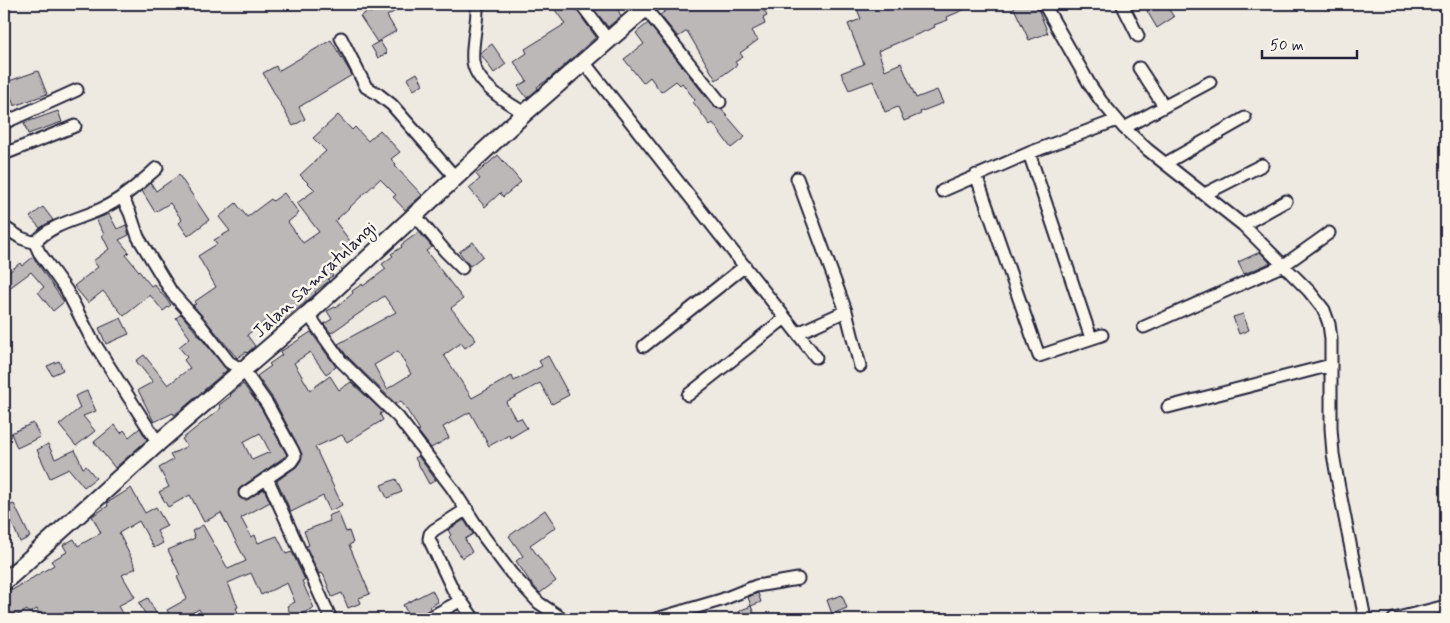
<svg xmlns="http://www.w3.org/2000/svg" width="1450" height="623" viewBox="0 0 1450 623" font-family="Mynerve,sans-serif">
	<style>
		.building { fill: #bcb8b8; stroke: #22223b; fill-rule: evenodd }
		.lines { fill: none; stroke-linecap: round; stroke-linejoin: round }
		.street-casing { stroke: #22223b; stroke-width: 15 }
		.secondary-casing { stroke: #22223b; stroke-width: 20 }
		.street { stroke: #fbf7ec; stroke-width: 11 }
		.secondary { stroke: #fbf7ec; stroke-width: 16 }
		.labels { text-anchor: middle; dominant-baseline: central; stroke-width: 5; stroke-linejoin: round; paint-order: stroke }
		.street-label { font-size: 18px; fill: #22223b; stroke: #fbf7ec }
	</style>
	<rect width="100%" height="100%" fill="#eeeae2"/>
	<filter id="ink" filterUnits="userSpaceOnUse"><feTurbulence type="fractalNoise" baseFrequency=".02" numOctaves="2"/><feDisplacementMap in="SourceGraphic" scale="10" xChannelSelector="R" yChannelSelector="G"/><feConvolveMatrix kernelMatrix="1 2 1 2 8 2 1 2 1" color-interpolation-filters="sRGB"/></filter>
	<g filter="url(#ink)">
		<path class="building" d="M 386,4 L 407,4 L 387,16 L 396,31 L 377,42 L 360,16 L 369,11 L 370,13 Z
			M 551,4 L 574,4 L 575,8 L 596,37 L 549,79 L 537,87 L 538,89 L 527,98 L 518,86 L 527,81 L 514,62 L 527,53 L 525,49 L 565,24 Z
			M 590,4 L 615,4 L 621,16 L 608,27 Z
			M 675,4 L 761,4 L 767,16 L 763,18 L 765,24 L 751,31 L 758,40 L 740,53 L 743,57 L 735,62 L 737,65 L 716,80 L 687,31 L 678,37 L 660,15 Z
			M 855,4 L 927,4 L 928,8 L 938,4 L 977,4 L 947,17 L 948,20 L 934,25 L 935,27 L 878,51 L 885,70 L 901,63 L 916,98 L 937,90 L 943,103 L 920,112 L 921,114 L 904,121 L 898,107 L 885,112 L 873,81 L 849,90 L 841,73 L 864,64 L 848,24 L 861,19 Z
			M 1012,4 L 1036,4 L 1048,33 L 1029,40 Z
			M 1159,4 L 1165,4 L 1174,17 L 1157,28 L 1147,11 Z
			M 648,23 L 714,107 L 721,109 L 745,137 L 731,148 L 713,123 L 710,125 L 693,102 L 695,100 L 682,83 L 680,85 L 676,81 L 661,92 L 650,77 L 643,83 L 624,59 L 644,44 L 636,33 Z
			M 331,40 L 352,75 L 299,107 L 305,119 L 293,126 L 263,73 L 276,66 L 278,71 Z
			M 380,41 L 387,53 L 378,58 L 371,46 Z
			M 492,44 L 506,64 L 494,73 L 480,53 Z
			M 38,71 L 47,94 L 14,106 L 6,82 Z
			M 417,73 L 423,84 L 414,90 L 407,79 Z
			M 58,111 L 62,122 L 28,134 L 24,123 Z
			M 338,115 L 352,130 L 355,127 L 368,141 L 380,130 L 400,152 L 391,159 L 396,164 L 395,166 L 422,195 L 405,210 L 393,197 L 396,195 L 380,179 L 335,221 L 353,245 L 337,258 L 343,265 L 331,273 L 333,276 L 328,279 L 329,281 L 315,292 L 316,293 L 277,327 L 269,318 L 247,335 L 255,346 L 247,353 L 246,352 L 237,358 L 193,305 L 196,304 L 194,302 L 216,287 L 198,256 L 217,244 L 214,240 L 230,231 L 219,217 L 236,203 L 247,217 L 271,199 L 273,201 L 284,193 L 299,213 L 288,222 L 303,243 L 319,232 L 297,203 L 315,190 L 300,175 L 326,151 L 313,138 Z
			M 498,155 L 521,182 L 503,197 L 500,193 L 485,207 L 469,188 L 480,179 L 476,174 Z
			M 179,175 L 209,220 L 188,236 L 179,223 L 182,220 L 170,203 L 155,212 L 142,191 L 151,183 L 156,191 Z
			M 43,207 L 53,220 L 40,228 L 30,217 Z
			M 109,214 L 117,229 L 126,225 L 129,235 L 119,240 L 129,252 L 126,255 L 151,286 L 154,284 L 171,305 L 163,311 L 150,295 L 124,316 L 103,291 L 88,303 L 74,286 L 98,267 L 93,261 L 109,249 L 102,235 L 104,234 L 96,219 Z
			M 419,232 L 432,247 L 426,251 L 463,299 L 451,308 L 476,340 L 465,348 L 461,343 L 444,355 L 472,398 L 512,376 L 514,381 L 542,366 L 539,361 L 548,356 L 569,395 L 552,404 L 540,383 L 506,402 L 516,420 L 521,418 L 527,428 L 510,438 L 509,435 L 489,446 L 470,412 L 443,427 L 449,438 L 431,448 L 418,431 L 420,430 L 401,401 L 396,404 L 347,356 L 338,344 L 396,312 L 384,296 L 331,333 L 324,324 L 332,319 L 327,311 L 335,307 L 336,308 L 353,293 L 352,291 L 362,284 L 363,286 L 386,269 L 382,264 L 393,256 L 391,254 L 402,247 L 401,245 ZM 398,351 L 411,374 L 387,389 L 374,365 Z
			M 473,242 L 483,256 L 470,266 L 459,252 Z
			M 1260,252 L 1270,263 L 1244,274 L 1238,262 Z
			M 33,257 L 64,302 L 53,311 L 38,292 L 44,287 L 31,272 L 4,292 L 4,276 L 20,263 L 22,266 Z
			M 181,314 L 227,370 L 182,409 L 174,415 L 173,413 L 154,422 L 138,390 L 153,382 L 136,361 L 144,355 L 168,385 L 190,368 L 184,360 L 187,357 L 179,347 L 190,338 L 176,318 Z
			M 1243,314 L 1249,330 L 1239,334 L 1233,317 Z
			M 121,318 L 129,334 L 106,344 L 99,328 Z
			M 311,332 L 336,367 L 326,374 L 310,352 L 294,363 L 310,390 L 330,376 L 339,390 L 351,382 L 383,412 L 380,414 L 383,420 L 347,442 L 342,435 L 315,447 L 342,505 L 330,511 L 323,496 L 291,512 L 277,481 L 297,466 L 301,460 L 302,454 L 274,400 L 257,376 L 271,366 L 269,364 L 282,355 L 280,352 Z
			M 59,361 L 63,370 L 52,375 L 47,366 Z
			M 243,384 L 261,408 L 287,455 L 239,489 L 239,497 L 245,500 L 264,489 L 270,502 L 241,518 L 251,537 L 255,535 L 258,543 L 277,536 L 286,554 L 292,552 L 305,580 L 302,581 L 314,608 L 292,618 L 287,606 L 295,602 L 287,583 L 261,595 L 251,573 L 228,583 L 238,607 L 236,608 L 241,619 L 204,619 L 199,609 L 182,619 L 172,619 L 167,610 L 187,599 L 177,577 L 180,575 L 168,550 L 195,538 L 192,531 L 203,525 L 228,569 L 246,561 L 221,513 L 204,522 L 190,495 L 168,507 L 159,492 L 169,487 L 159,468 L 173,460 L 170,455 L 187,446 L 182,439 L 221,408 L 219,405 L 231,396 L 230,395 ZM 260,433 L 270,452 L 252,460 L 243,442 Z
			M 87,391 L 96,411 L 83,416 L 95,431 L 76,446 L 59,425 L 80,408 L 75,396 Z
			M 33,423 L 40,437 L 17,448 L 11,433 Z
			M 115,425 L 121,433 L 124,430 L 129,437 L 140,428 L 147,440 L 115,468 L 94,442 Z
			M 48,444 L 55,459 L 75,450 L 83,468 L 86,466 L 96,478 L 84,487 L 69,469 L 50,478 L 37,450 Z
			M 418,456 L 436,480 L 429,484 L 415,458 Z
			M 396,479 L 402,492 L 387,498 L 381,485 Z
			M 131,488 L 145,513 L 156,507 L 167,526 L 157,531 L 163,543 L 154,548 L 139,521 L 119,533 L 136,568 L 122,575 L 135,597 L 118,606 L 125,619 L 42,619 L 37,609 L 29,613 L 27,610 L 11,619 L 4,606 L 4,595 L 54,565 L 51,561 L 67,552 L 63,545 L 74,539 L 78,546 L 101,533 L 92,516 L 108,506 L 107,503 Z
			M 14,504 L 30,537 L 20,542 L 5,507 Z
			M 545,510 L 556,527 L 530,545 L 556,581 L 540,593 L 531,583 L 516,561 L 523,556 L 509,536 Z
			M 338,512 L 346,532 L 349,531 L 353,543 L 349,545 L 370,594 L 359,598 L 361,603 L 348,608 L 342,593 L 332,597 L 324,576 L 322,573 L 319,574 L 306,546 L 309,545 L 304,531 L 330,521 L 328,516 Z
			M 464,520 L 473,534 L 465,539 L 472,552 L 462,558 L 449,537 L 451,535 L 448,530 Z
			M 432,590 L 438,602 L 429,607 L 430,609 L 421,615 L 411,619 L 403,605 Z
			M 758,593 L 761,602 L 751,606 L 748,597 Z
			M 842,595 L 847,608 L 832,614 L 827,600 Z
			M 148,598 L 159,619 L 148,619 L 139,603 Z
			M 751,606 L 756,619 L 742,619 L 739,611 Z"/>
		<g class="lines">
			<defs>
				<path id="street" d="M 477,4 C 478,23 471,44 473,62 C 477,85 507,103 525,113
					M 581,4 L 608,40
					M 1044,4 L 1090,85 L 1101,101 L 1124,128 L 1148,150 L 1243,225 L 1309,291 L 1324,310 L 1329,324 L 1331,339 L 1331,428 L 1333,454 L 1339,488 L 1365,619
					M 1122,4 L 1138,36
					M 645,8 L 720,102
					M 341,38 L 366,87 L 378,94 L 392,105 L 455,177
					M 583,61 L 816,357
					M 1139,68 L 1164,106
					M 4,123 L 77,90
					M 1124,128 L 1210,82
					M 1029,153 L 1091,338
					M 4,154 L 75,126
					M 1166,163 L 1245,118
					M 976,175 L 1039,356 L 1102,335
					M 797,178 L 846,311 L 860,366
					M 942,191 L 1029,153 L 1117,120
					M 1205,194 L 1262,165
					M 122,197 L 130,213 L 138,237 L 172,293 L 199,323 L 229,362 L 244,371 L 267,404 L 293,451 L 295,456 L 291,462 L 245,493
					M 415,215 L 445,251 L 462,268
					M 1243,225 L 1286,201
					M 4,227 L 21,238 L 35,243 L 39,252 L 67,291 L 91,338 L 158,443
					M 35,243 C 52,222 84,219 107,206 C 126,196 141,182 157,168
					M 1446,313 L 1445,317 L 1446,322
					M 308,314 L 341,361 L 398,417 L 452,488 L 484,537 L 511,573 L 539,603 L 563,619
					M 1144,327 L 1284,265 L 1329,233
					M 798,333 L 846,311
					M 644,346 L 745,266
					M 688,395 L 785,318
					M 1168,407 L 1331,365
					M 267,478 L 331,619
					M 467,509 L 434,530 L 430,534 L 429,539 L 453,590 L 474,619
					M 427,619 L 460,601
					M 656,619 L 721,600 L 756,586 L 798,579
					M 1394,619 L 1446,606"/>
				<path id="secondary" d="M 4,582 L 158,443 L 308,314 L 525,113 L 650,4"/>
			</defs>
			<use href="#street" class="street-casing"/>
			<use href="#secondary" class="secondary-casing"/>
			<use href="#street" class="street"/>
			<use href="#secondary" class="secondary"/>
		</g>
	</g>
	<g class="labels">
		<g class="street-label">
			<text transform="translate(315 280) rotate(-43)">Jalan Samratulangi</text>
		</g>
	</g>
	<rect width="1450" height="623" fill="none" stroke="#fbf7ec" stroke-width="20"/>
	<rect x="10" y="10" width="1430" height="603" fill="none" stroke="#22223b" stroke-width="2" filter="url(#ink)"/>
	<path d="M1262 50v8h95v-8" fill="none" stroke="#22223b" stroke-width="2.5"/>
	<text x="1270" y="50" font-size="15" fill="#22223b" stroke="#fbf7ec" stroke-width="4" paint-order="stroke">50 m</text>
</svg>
